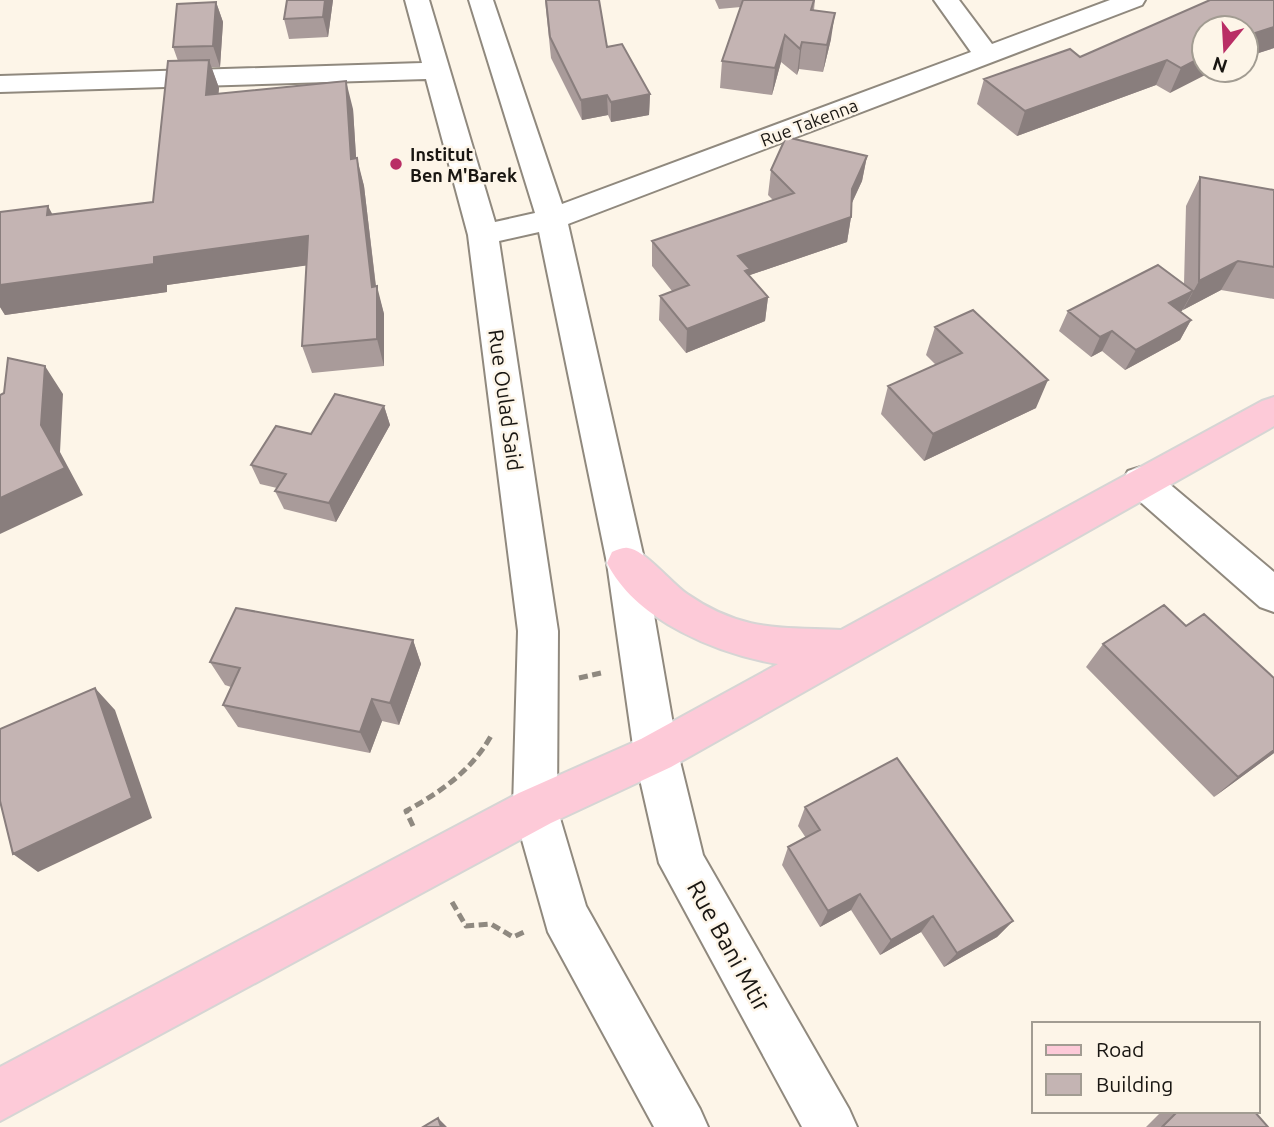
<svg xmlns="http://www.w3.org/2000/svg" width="1274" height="1127" viewBox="0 0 1274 1127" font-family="Ubuntu,sans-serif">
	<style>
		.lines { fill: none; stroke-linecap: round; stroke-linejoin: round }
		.minor-casing { stroke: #90897e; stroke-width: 4 }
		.major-casing { stroke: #d6d5d4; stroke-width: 4 }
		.path { stroke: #8f8980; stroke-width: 5; stroke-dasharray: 9 4.5; stroke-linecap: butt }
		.minor { fill: #fff; fill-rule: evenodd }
		.major { fill: #fdcad8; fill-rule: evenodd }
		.wall { fill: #a99b9a }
		.shaded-wall { fill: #897e7d }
		.building { fill: #c4b4b3; stroke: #897e7d; stroke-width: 2 }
		.poi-dot { fill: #b92e65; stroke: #fdf5e8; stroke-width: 2.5 }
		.labels { text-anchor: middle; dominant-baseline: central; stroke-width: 5; stroke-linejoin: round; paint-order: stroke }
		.far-street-label { font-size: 18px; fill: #191612; stroke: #fdf5e8 }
		.far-poi-label { font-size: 18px; font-weight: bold; fill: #191612; stroke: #fdf5e8; text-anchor: start }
		.street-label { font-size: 21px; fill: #191612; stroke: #fdf5e8 }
		.near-street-label { font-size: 24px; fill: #191612; stroke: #fdf5e8 }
	</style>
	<rect width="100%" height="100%" fill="#fdf5e8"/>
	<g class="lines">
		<defs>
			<path id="minor" d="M 405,0 L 429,0 L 495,222 L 535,213 L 469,0 L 493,0 L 562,204 L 971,52 L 934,0 L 959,0 L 992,44 L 1110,0 L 1145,0 L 1142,5 L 568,224 L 645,563 L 678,753 L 703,855 L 849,1109 L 857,1127 L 802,1127 L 659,863 L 634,753 L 607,563 L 539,232 L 499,241 L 558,631 L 557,808 L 586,906 L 700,1109 L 708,1127 L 654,1127 L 548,932 L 513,808 L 518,631 L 468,235 L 426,79 L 0,92 L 0,76 L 422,63 Z
				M 1141,467 L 1154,471 L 1274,572 L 1274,612 L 1260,607 L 1128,491 L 1123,481 L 1128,471 Z"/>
			<path id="major" d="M 1274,397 L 1274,426 L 671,767 L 551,823 L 0,1121 L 0,1067 L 519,793 L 641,739 L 778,664 C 718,654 636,621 607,563 L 612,552 C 617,550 623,547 628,548 C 645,550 671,583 687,594 C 742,632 779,627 841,630 L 1262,401 Z"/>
		</defs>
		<use href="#minor" class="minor-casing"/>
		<use href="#major" class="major-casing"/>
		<path class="path" d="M 579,678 L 601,673
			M 413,826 L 406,811 C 441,792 471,771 491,736
			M 452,902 L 466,926 L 491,924 L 513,937 L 524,932"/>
		<use href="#minor" class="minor"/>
		<use href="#major" class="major"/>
	</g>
	<path class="wall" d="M 333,0 L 328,37 L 289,39 L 284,19 Z
		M 545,0 L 599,0 L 607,47 L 650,94 L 649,115 L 611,122 L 608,115 L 582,120 L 551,58 Z
		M 715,0 L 815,0 L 814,10 L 831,39 L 823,72 L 799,69 L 797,75 L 781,62 L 772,95 L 720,88 L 722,61 L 741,7 L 719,9 Z
		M 1274,0 L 1274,48 L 1246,57 L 1246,28 L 1170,93 L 1156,85 L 1017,136 L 977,104 L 984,79 L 1080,57 Z
		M 216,2 L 223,22 L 220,67 L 211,67 L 219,88 L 218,94 L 353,109 L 356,158 L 364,186 L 376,286 L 384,314 L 384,366 L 312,373 L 302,346 L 307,265 L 167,285 L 167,292 L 5,315 L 0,307 L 0,212 L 53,214 L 153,202 L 178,61 L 173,47 Z
		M 867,156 L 862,181 L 852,203 L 851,217 L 847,242 L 750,275 L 750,277 L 768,297 L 765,321 L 686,353 L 659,320 L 660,296 L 672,291 L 652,266 L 652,241 L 773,200 L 768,195 L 771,170 Z
		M 1200,177 L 1274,190 L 1274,299 L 1221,290 L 1183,310 L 1183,307 L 1180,311 L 1191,320 L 1180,340 L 1125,370 L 1102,351 L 1091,357 L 1059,331 L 1068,311 L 1184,284 L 1186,206 Z
		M 935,327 L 1036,408 L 924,461 L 881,414 L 888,386 L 936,365 L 926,355 Z
		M 384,406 L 390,425 L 336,522 L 284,509 L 275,491 L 277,488 L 260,484 L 251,465 L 311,434 Z
		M 413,640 L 421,664 L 399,725 L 382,721 L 370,753 L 238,727 L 223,705 L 231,687 L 225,685 L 210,662 Z
		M 1103,644 L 1274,753 L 1214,797 L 1086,667 Z
		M 805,807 L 1013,921 L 997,937 L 944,967 L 921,932 L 880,955 L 851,910 L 820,927 L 782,865 L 788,847 L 806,838 L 798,826 Z
		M 1162,1111 L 1254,1111 L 1268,1127 L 1146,1127 Z"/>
	<path class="shaded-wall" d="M 325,0 L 333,0 L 328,37 L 323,17 Z
		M 216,2 L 223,22 L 220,67 L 213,46 Z
		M 835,13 L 831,39 L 823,72 L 827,45 Z
		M 1274,27 L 1274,48 L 1246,57 L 1246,36 Z
		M 785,35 L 781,62 L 772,95 L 775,68 Z
		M 802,42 L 799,69 L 797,75 L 800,49 Z
		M 1204,56 L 1204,70 L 1215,70 L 1170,93 L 1181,68 Z
		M 209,60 L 219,88 L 216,123 L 206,95 Z
		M 1167,60 L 1156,85 L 1017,136 L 1025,111 Z
		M 346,81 L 353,109 L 358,187 L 351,159 Z
		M 650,94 L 649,115 L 611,122 L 611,102 Z
		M 607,95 L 608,115 L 582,120 L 581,100 Z
		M 867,156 L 862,181 L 847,213 L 852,189 Z
		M 357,158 L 364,186 L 377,297 L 377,286 L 384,314 L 384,366 L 377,339 Z
		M 48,206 L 63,234 L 47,215 Z
		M 851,217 L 847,242 L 750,275 L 748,293 L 738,256 Z
		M 308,236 L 317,264 L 167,285 L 167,292 L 5,315 L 0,307 L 0,285 L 154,257 Z
		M 1238,261 L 1221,290 L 1183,310 L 1199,281 Z
		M 1193,291 L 1182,311 L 1158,323 L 1169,303 Z
		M 768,297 L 765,321 L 686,353 L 687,329 Z
		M 1191,320 L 1180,340 L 1125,370 L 1136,350 Z
		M 1112,331 L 1102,351 L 1091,357 L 1100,337 Z
		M 45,366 L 63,394 L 60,452 L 83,495 L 0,534 L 0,498 L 41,425 Z
		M 1048,380 L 1036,408 L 924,461 L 933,434 Z
		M 384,406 L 390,425 L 336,522 L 329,503 Z
		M 413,640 L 421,664 L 399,725 L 390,703 Z
		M 95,688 L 115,710 L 152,818 L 38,872 L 13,854 Z
		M 372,699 L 382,721 L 370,753 L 360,732 Z
		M 1274,750 L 1274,753 L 1214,797 L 1238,777 Z
		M 860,894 L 851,910 L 820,927 L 828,911 Z
		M 933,916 L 921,932 L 880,955 L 891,940 Z
		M 1013,921 L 997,937 L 944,967 L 957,953 Z
		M 438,1118 L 447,1127 L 441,1127 Z"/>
	<path class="building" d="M 287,0 L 325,0 L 323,17 L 284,19 Z
		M 546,0 L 599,0 L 607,47 L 622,44 L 650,94 L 611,102 L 607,95 L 581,100 L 550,37 Z
		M 743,0 L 814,0 L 811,10 L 835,13 L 827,45 L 802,42 L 800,49 L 785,35 L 775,68 L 722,61 Z
		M 1210,0 L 1274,0 L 1274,27 L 1246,36 L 1246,28 L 1204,28 L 1204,56 L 1181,68 L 1167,60 L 1025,111 L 984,79 L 1070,49 L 1080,57 Z
		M 216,2 L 213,46 L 173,47 L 177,4 Z
		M 209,60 L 206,95 L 346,81 L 351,159 L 357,158 L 372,287 L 377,286 L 377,339 L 302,346 L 308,236 L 154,257 L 154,264 L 0,285 L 0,212 L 48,206 L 47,215 L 153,202 L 168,61 Z
		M 786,137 L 867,156 L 852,189 L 851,217 L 738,256 L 750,269 L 745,271 L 768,297 L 687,329 L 660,296 L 689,285 L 652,241 L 794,193 L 771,170 Z
		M 1200,177 L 1274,190 L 1274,267 L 1238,261 L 1199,281 Z
		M 1158,265 L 1193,291 L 1169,303 L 1191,320 L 1136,350 L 1112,331 L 1100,337 L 1068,311 Z
		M 973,310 L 1048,380 L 933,434 L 888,386 L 962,353 L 935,327 Z
		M 8,358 L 45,366 L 41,425 L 65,468 L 0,498 L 0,395 L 4,393 Z
		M 335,394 L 384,406 L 329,503 L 275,491 L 286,474 L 251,465 L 276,426 L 311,434 Z
		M 1164,605 L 1186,626 L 1204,614 L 1274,678 L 1274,750 L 1238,777 L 1103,644 Z
		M 236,608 L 413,640 L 390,703 L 372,699 L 360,732 L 223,705 L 240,668 L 210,662 Z
		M 95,688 L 132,798 L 13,854 L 0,801 L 0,729 Z
		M 897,758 L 1013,921 L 957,953 L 933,916 L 891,940 L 860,894 L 828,911 L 788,847 L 820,830 L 805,807 Z
		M 1178,1111 L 1254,1111 L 1268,1127 L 1162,1127 Z
		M 438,1118 L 441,1127 L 423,1127 Z"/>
	<circle class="poi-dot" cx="396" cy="164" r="7"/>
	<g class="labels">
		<g class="far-street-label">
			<text transform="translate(809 122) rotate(-21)">Rue Takenna</text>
		</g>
		<g class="far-poi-label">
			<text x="410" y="154">Institut<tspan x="410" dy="21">Ben M'Barek</tspan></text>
		</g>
		<g class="street-label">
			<text transform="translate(506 400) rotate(82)">Rue Oulad Said</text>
		</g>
		<g class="near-street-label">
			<text transform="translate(729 946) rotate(61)">Rue Bani Mtir</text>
		</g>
	</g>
	<rect x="1032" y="1022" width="228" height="91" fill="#fdf5e8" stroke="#a29c92" stroke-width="2"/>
	<rect x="1046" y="1045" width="35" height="10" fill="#fdcad8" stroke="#a29c92" stroke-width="2"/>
	<text x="1096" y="1057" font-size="21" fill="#191612">Road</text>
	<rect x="1046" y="1074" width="35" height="21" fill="#c4b4b3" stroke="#a29c92" stroke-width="2"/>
	<text x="1096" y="1092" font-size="21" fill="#191612">Building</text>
	<g transform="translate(1225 49) rotate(198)"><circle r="33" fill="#fdf5e8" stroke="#a29c92" stroke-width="2"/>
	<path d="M0-5L12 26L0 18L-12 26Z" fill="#b92e65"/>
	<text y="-10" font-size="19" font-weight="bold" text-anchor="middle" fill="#191612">N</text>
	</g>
</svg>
